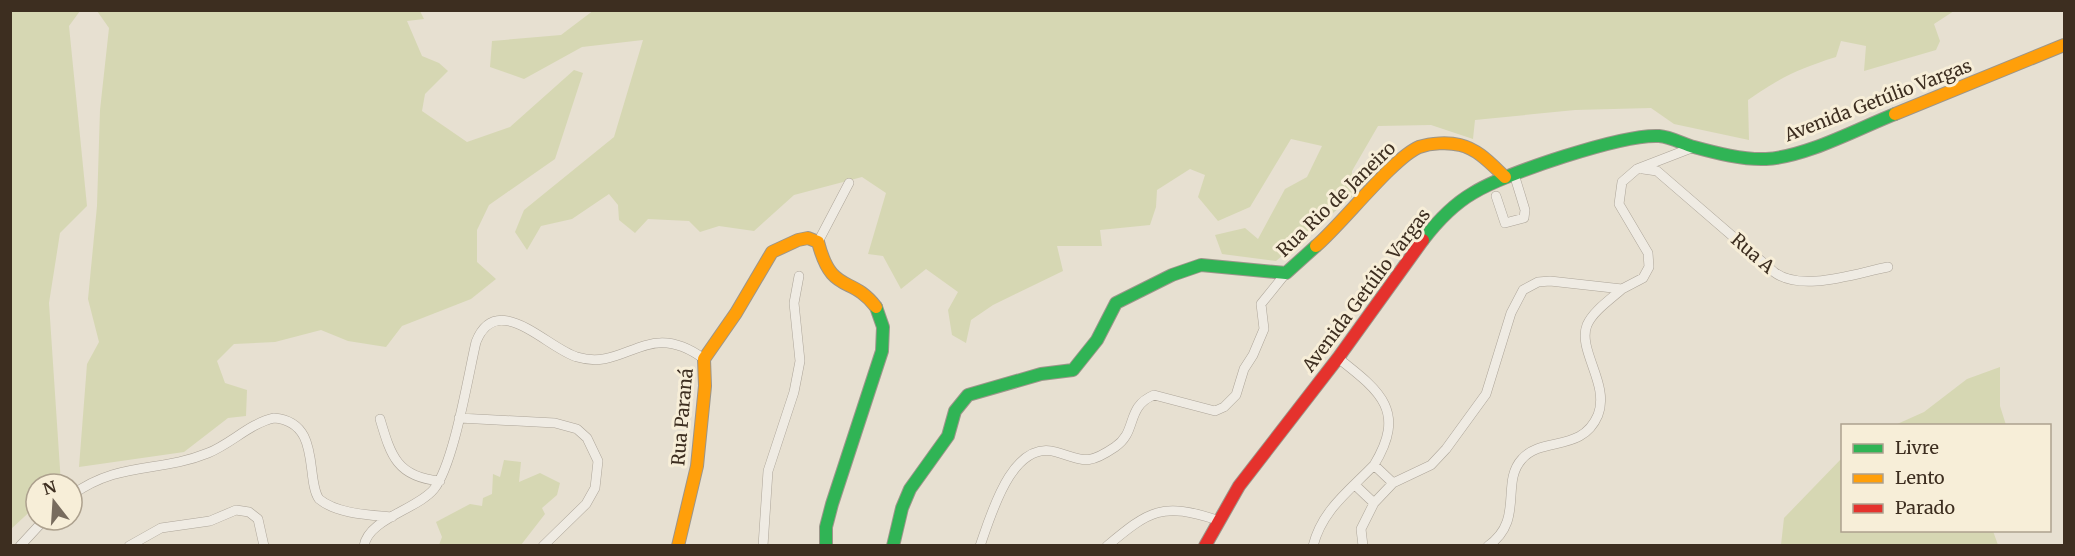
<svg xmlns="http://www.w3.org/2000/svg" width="2075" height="556" viewBox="0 0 2075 556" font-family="Merriweather,serif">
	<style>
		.green { fill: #d6d7b3 }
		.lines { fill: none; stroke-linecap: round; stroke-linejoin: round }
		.street-casing { stroke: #ada599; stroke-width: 10 }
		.fast-casing { stroke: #9c958a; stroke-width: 14 }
		.slow-casing { stroke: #9c958a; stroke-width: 14 }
		.jam-casing { stroke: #9c958a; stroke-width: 14 }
		.street { stroke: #efebe3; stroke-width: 9 }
		.fast { stroke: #30b455; stroke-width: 12 }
		.slow { stroke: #ff9f0a; stroke-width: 12 }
		.jam { stroke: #e5322d; stroke-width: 12 }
		.labels { text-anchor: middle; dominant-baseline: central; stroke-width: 6; stroke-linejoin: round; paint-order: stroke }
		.street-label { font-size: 18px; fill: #3d2e20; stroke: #f7eed8 }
	</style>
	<rect width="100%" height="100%" fill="#e7e0d1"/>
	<path class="green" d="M 11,10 L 80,11 L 69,26 L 87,206 L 60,233 L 49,303 L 61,484 L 36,484 L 36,506 L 11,529 Z
		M 594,10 L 1954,11 L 1934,24 L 1940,41 L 1936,50 L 1864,71 L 1866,46 L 1841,41 L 1836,57 C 1798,69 1781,77 1748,100 L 1749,140 L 1674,124 L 1651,108 L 1575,110 L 1475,120 L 1473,139 L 1431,125 L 1378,126 L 1352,171 L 1352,197 L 1276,261 L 1222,254 L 1215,235 L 1245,228 L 1258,239 L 1285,189 L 1307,177 L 1322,146 L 1291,139 L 1250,207 L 1218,221 L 1198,197 L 1205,175 L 1190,169 L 1157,190 L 1156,207 L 1150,225 L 1100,230 L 1102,246 L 1057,246 L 1063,271 L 993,305 L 971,320 L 966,343 L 952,335 L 948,310 L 958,292 L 926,269 L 901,289 L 883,256 L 868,254 L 886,193 L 862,177 L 794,195 L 754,231 L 719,226 L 700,232 L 689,221 L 648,219 L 635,233 L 619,220 L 618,205 L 609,194 L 572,219 L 541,226 L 527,250 L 515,232 L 524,210 L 614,137 L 643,40 L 582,47 L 524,79 L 490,67 L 492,41 L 561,35 Z
		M 97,11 L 420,11 L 424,19 L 407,21 L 422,56 L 439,63 L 448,71 L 425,94 L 422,111 L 467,142 L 510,127 L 574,70 L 583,73 L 555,159 L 489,205 L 477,230 L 477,262 L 496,279 L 471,299 L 402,326 L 386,347 L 348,341 L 321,330 L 275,342 L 234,344 L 217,361 L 225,383 L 247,390 L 246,416 L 228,418 L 184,452 L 79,467 L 87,364 L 99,342 L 88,299 L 97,206 L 100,110 L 109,28 Z
		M 2000,367 L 2000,406 L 2006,425 L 1895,425 L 1924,412 L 1967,379 Z
		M 1842,458 L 1842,530 L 1993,531 L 1998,545 L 1781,545 L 1784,518 Z
		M 504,460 L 521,462 L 519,482 L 540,473 L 560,483 L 557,495 L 542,508 L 545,514 L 521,545 L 439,545 L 442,537 L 436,522 L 470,504 L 482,506 L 483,498 L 492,494 L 493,474 L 500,477 Z"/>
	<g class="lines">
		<defs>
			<path id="street" d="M 1643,169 L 1657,171 L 1774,272 C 1801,293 1856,273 1888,267
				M 1496,196 L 1505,223 L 1524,218 L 1525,210 L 1514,174
				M 818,242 L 849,183
				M 1338,358 C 1380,391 1407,411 1374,465
				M 459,418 L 555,423 L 577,429 L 587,438 L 598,461 L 595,488 L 586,504 L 543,546
				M 380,419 C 391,456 397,477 440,481
				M 1393,483 L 1431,465 L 1446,449 L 1486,394 L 1511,313 L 1523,290 L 1538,282 L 1550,281 L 1622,289 L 1643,278 L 1649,267 L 1648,253 L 1619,204 L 1622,182 L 1637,169 L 1694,147
				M 72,495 C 119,461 159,473 208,453 C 231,444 250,423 274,418 C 322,422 305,479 319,499 C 337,514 370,515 392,517
				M 20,546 L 44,520
				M 129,546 L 161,528 L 210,521 L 236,510 L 249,512 L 258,519 L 264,546
				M 364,546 C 368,519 418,509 434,489 C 454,464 468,376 476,342 C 497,289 548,349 577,357 C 626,372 647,317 704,359
				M 763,546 L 768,471 L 794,392 L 800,361 L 794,303 L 799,276
				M 980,546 C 991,515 1012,439 1056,452 C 1084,460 1087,466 1115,447 C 1138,432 1125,407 1154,395 L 1215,411 L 1224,407 L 1236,395 L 1244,369 L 1253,355 L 1264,329 L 1261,304 L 1286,273
				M 1107,546 C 1150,510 1162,502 1217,520
				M 1313,546 C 1322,510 1349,491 1374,465 L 1393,483 L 1374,503 L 1355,485
				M 1363,546 L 1361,529 L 1374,503
				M 1488,546 C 1525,520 1500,483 1522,459 C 1542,436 1582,453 1598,415 C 1610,384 1577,350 1587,325 C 1593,311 1611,299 1622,289"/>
			<path id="fast" d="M 1423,240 C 1436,223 1454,204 1473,193 C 1506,173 1622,134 1659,136 C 1671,137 1683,144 1694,147 C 1716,153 1743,160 1766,159 C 1806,157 1857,129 1895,114
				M 826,546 L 826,527 L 832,504 L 882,351 L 883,327 L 876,307
				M 893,546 L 902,508 L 910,489 L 948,436 L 955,411 L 968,395 L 1041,374 L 1073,370 L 1097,340 L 1116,303 L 1172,275 L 1201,265 L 1286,273 L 1316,246"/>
			<path id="slow" d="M 1895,114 L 2064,45
				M 1316,246 C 1342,224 1393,158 1419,147 C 1431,143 1448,142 1460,145 C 1478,149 1492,165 1505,177
				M 678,546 L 697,466 L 705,386 L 704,359 L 736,313 L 772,252 L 798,240 L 808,238 L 818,242 C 832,296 851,274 876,307"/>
			<path id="jam" d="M 1205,546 L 1239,486 L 1338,358 L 1423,240"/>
		</defs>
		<use href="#street" class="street-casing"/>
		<use href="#fast" class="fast-casing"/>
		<use href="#slow" class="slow-casing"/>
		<use href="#jam" class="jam-casing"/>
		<use href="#street" class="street"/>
		<use href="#fast" class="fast"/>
		<use href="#slow" class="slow"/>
		<use href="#jam" class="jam"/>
	</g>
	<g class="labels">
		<g class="street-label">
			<text transform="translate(1878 100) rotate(-21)">Avenida Getúlio Vargas</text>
			<text transform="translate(1336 199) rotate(-44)">Rua Rio de Janeiro</text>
			<text transform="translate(1753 253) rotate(41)">Rua A</text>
			<text transform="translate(1366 290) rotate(-53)">Avenida Getúlio Vargas</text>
			<text transform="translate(682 417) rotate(-85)">Rua Paraná</text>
		</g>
	</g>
	<rect width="2075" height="556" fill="none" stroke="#3d2e20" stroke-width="24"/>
	<rect x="1841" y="424" width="210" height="108" fill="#f7eed8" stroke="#ada18e" stroke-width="1.5"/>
	<rect x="1853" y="444" width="30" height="9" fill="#30b455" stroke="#ada18e" stroke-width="1.5"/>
	<text x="1895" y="454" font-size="18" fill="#3d2e20">Livre</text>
	<rect x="1853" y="474" width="30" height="9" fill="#ff9f0a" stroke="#ada18e" stroke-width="1.5"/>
	<text x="1895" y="484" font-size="18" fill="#3d2e20">Lento</text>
	<rect x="1853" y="504" width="30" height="9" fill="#e5322d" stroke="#ada18e" stroke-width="1.5"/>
	<text x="1895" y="514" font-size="18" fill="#3d2e20">Parado</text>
	<g transform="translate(54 502) rotate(343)"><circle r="28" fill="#f7eed8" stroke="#ada18e" stroke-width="1.5"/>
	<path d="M0-4.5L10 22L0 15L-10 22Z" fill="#786c5e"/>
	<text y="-9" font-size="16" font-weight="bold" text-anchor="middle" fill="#3d2e20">N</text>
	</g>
</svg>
